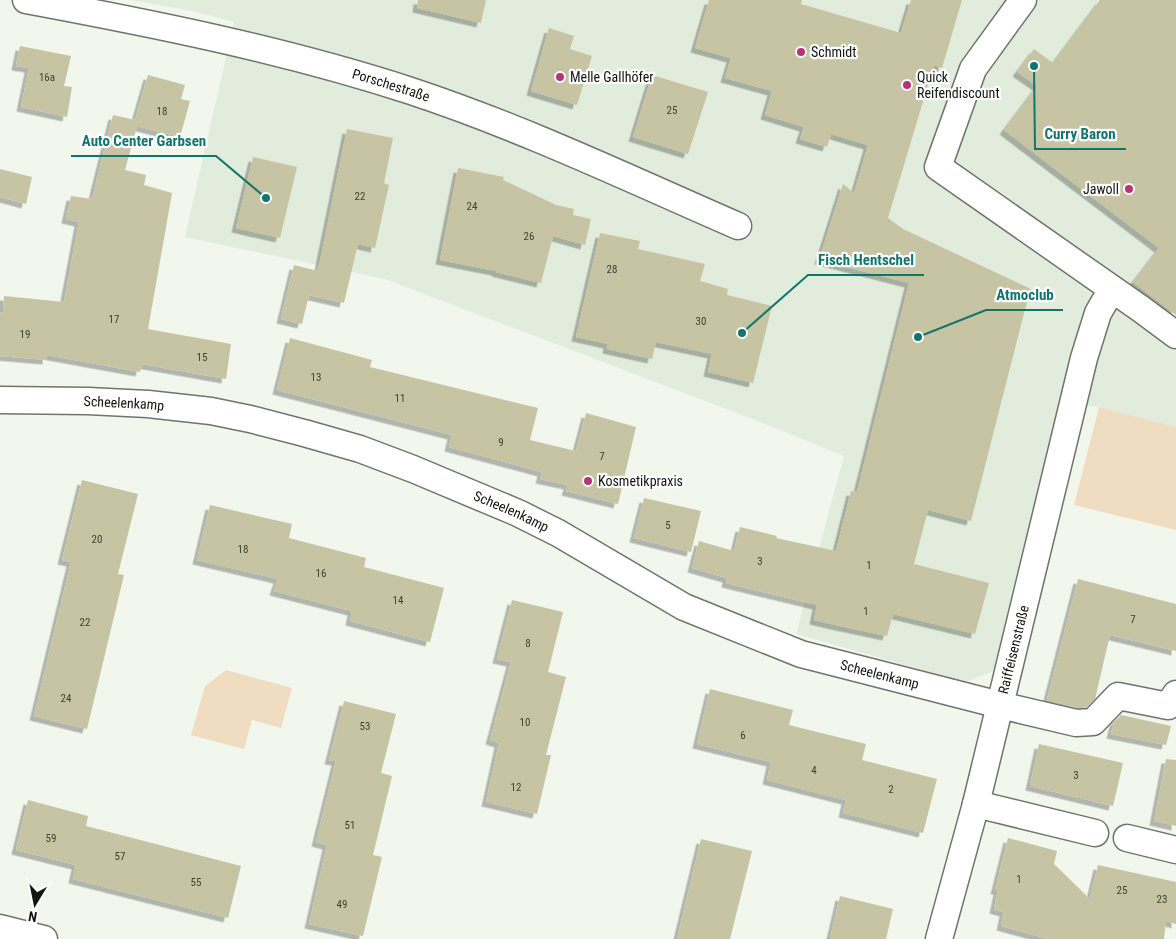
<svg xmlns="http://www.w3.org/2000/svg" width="1176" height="939" viewBox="0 0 1176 939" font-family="'Roboto Condensed',sans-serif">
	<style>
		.built { fill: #e2ecdc }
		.green { fill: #f0dcc0 }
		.building { fill: #c6c4a2; filter: url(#shadow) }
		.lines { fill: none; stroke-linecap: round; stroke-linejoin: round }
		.minor-casing { stroke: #6f746c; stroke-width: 29 }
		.minor { stroke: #fff; stroke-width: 26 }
		.poi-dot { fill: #b73277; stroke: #fff; stroke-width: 2 }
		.labels { text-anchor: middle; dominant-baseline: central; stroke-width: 4.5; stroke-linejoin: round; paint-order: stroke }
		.number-label { font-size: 11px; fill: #404135 }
		.poi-label { font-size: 14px; fill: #131511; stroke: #fff; text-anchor: start }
		.street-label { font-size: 14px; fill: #131511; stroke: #fff }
		.leader { fill: none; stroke: #0f766e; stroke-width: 2 }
		.callout-dot { fill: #0f766e; stroke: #fff; stroke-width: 2 }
		.callout-label { font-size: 15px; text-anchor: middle; font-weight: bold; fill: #0f766e; stroke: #fff; stroke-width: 4.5; stroke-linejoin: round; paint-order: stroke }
	</style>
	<defs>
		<filter id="shadow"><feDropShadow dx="-4.5" dy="4.5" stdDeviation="0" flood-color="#0004"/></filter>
	</defs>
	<rect width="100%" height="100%" fill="#f1f7ed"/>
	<path class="built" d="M 131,0 L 1176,0 L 1176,427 L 1099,407 L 1059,403 L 994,671 L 965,682 L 796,634 L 844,456 L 755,420 L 385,279 L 185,237 L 234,22 L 192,11 Z"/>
	<path class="green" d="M 1099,407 L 1176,427 L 1176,530 L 1074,505 Z
		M 226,670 L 292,688 L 281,728 L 252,720 L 244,749 L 191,735 L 205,686 Z"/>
	<path class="building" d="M 418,0 L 486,0 L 481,23 L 417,8 Z
		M 709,0 L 802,0 L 801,4 L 901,33 L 911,0 L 962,0 L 942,68 L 934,65 L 888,218 L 903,229 L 1031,289 L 1024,313 L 971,521 L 928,510 L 914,564 L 989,583 L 975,634 L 893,614 L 887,636 L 835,625 L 814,620 L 817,605 L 726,583 L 727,578 L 692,568 L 699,541 L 734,551 L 740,527 L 777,536 L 776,538 L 836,551 L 851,491 L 857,492 L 909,283 L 819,260 L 843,184 L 854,193 L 868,145 L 831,134 L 827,147 L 800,139 L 804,127 L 765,115 L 772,91 L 725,78 L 731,58 L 695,48 Z
		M 1100,0 L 1176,0 L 1176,315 L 1133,282 L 1159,248 L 1004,130 L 1037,86 L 1017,72 L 1034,49 L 1053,63 Z
		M 549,28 L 574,36 L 570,49 L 592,56 L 577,105 L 531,91 Z
		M 20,46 L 71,56 L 64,86 L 72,87 L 67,117 L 21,107 L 29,68 L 16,66 Z
		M 148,75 L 185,85 L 181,99 L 190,101 L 180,137 L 137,126 L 125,170 L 146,175 L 144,185 L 172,193 L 148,329 L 231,344 L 226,379 L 142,364 L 140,372 L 47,355 L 47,360 L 0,356 L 0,312 L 3,313 L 4,296 L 64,302 L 79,222 L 66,219 L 71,196 L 92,199 L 113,115 L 135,120 Z
		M 652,75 L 708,92 L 688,154 L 633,137 Z
		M 347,129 L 393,138 L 384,183 L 389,185 L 375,248 L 358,244 L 344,303 L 309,295 L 302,324 L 281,319 L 294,265 L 318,271 Z
		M 253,157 L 297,167 L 280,238 L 236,228 Z
		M 458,168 L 504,177 L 503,180 L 556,205 L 574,209 L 573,215 L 591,219 L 585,245 L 553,236 L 541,283 L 496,272 L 496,271 L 440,260 Z
		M 0,169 L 32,177 L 26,204 L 0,197 Z
		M 600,233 L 640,241 L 638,249 L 705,264 L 700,281 L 728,289 L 727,295 L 772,306 L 753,383 L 708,372 L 712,354 L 656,342 L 652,359 L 607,349 L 608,344 L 576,337 Z
		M 290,338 L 372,360 L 370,367 L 538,408 L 530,440 L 576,451 L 586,413 L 636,427 L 618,504 L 566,491 L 568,485 L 540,479 L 542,472 L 449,447 L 452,435 L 277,390 Z
		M 82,480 L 138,494 L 118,574 L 124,575 L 87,729 L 34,716 L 71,562 L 62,560 Z
		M 644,498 L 701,511 L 691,552 L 634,538 Z
		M 210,505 L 292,524 L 289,538 L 366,558 L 364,567 L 444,588 L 430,642 L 350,621 L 352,611 L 274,591 L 278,579 L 197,560 Z
		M 1078,579 L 1176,604 L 1176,651 L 1110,635 L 1095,699 L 1086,707 L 1080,708 L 1047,700 Z
		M 512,600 L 563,612 L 548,672 L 566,677 L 546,755 L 551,755 L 537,814 L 486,802 L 499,743 L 490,740 L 511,662 L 497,659 Z
		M 710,689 L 793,710 L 789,725 L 866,744 L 862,760 L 937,779 L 923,833 L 843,813 L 846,800 L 767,780 L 771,762 L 697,744 Z
		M 344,701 L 396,714 L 381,773 L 392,776 L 373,855 L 382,857 L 363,936 L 309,924 L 327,845 L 316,842 L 336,761 L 329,760 Z
		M 1121,715 L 1171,726 L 1166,745 L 1111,734 L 1114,722 Z
		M 1039,744 L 1123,763 L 1113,806 L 1030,786 Z
		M 1166,759 L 1176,760 L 1176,826 L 1154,821 Z
		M 28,800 L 88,816 L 86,826 L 241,866 L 228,918 L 73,879 L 76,865 L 16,850 Z
		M 1008,838 L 1057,851 L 1054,864 L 1090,899 L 1098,865 L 1176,882 L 1176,924 L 1166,921 L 1164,939 L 1049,939 L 1001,926 L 1004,912 L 994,909 L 998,890 L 995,890 Z
		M 701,839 L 752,851 L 730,939 L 677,939 Z
		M 840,896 L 893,909 L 886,939 L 830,939 Z"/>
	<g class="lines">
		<defs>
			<g id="minor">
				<path id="s1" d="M 26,0 C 155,24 285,50 411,91 C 523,128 630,179 738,226"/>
				<path d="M 1023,0 L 973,69 L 938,167 L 1141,309 L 1176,335"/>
				<path id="s2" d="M 0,400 L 88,401 L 148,404 L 211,411 L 250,419 L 304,433 L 360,449 L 413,469 L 518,513 L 558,533 L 684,607 L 801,654 L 1000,705 L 1076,723 L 1093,722 L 1118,696 L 1168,706 L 1176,694"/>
				<path d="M 976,804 L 1095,833"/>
				<path d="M 1127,838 L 1176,850"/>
				<path d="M 0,928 L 44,939"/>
				<path id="s3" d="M 939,939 L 976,804 L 1084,358 L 1098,313 L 1112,289"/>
			</g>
		</defs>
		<use href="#minor" class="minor-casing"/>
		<use href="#minor" class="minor"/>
	</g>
	<g class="poi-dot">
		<circle cx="801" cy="52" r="5"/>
		<circle cx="560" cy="77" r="5"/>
		<circle cx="907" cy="85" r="5"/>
		<circle cx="1129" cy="189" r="5"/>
		<circle cx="588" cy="481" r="5"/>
	</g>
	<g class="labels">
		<g class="number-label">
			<text x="47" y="77">16a</text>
			<text x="672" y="110">25</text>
			<text x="162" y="111">18</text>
			<text x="360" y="196">22</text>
			<text x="472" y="206">24</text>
			<text x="529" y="236">26</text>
			<text x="612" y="269">28</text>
			<text x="114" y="319">17</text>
			<text x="701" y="321">30</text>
			<text x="25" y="334">19</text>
			<text x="202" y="357">15</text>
			<text x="316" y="377">13</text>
			<text x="400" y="398">11</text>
			<text x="501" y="442">9</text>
			<text x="602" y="456">7</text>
			<text x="668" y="525">5</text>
			<text x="97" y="539">20</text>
			<text x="243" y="549">18</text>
			<text x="760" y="561">3</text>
			<text x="869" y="565">1</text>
			<text x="321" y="573">16</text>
			<text x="398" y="600">14</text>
			<text x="866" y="611">1</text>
			<text x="1133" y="619">7</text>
			<text x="85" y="622">22</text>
			<text x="528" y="643">8</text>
			<text x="66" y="698">24</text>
			<text x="525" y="722">10</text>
			<text x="365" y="726">53</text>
			<text x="743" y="735">6</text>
			<text x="814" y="770">4</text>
			<text x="1076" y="775">3</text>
			<text x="516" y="787">12</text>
			<text x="891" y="789">2</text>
			<text x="350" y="825">51</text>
			<text x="51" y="838">59</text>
			<text x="120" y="856">57</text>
			<text x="1019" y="879">1</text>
			<text x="196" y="882">55</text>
			<text x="1122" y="890">25</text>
			<text x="1162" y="899">23</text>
			<text x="342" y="904">49</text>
		</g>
		<g class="poi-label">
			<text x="811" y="52">Schmidt</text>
			<text x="570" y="77">Melle Gallhöfer</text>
			<text x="917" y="77">Quick<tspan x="917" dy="16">Reifendiscount</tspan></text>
			<text x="1119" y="189" text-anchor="end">Jawoll</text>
			<text x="598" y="481">Kosmetikpraxis</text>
		</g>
		<g class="street-label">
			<text stroke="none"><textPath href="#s1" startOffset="375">Porschestraße</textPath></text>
			<text stroke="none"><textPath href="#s2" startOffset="124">Scheelenkamp</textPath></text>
			<text stroke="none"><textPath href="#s2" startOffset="529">Scheelenkamp</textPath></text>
			<text stroke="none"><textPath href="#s3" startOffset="299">Raiffeisenstraße</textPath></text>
			<text stroke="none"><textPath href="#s2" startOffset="934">Scheelenkamp</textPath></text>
		</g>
	</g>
	<path class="leader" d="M1034 66L1035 149H1126M266 198L216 156H71M742 333L808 275H924M918 337L986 310H1063"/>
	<g class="callout-dot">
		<circle cx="1034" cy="66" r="5"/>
		<circle cx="266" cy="198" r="5"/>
		<circle cx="742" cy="333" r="5"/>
		<circle cx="918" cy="337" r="5"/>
	</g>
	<g class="callout-label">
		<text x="1080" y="139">Curry Baron</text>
		<text x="144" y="146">Auto Center Garbsen</text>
		<text x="866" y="265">Fisch Hentschel</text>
		<text x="1025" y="300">Atmoclub</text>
	</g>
	<g transform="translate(35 904) rotate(190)" stroke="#ffffff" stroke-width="4" paint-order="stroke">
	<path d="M0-4L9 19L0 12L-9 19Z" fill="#131511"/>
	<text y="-8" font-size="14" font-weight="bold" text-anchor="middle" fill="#131511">N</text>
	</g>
</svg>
